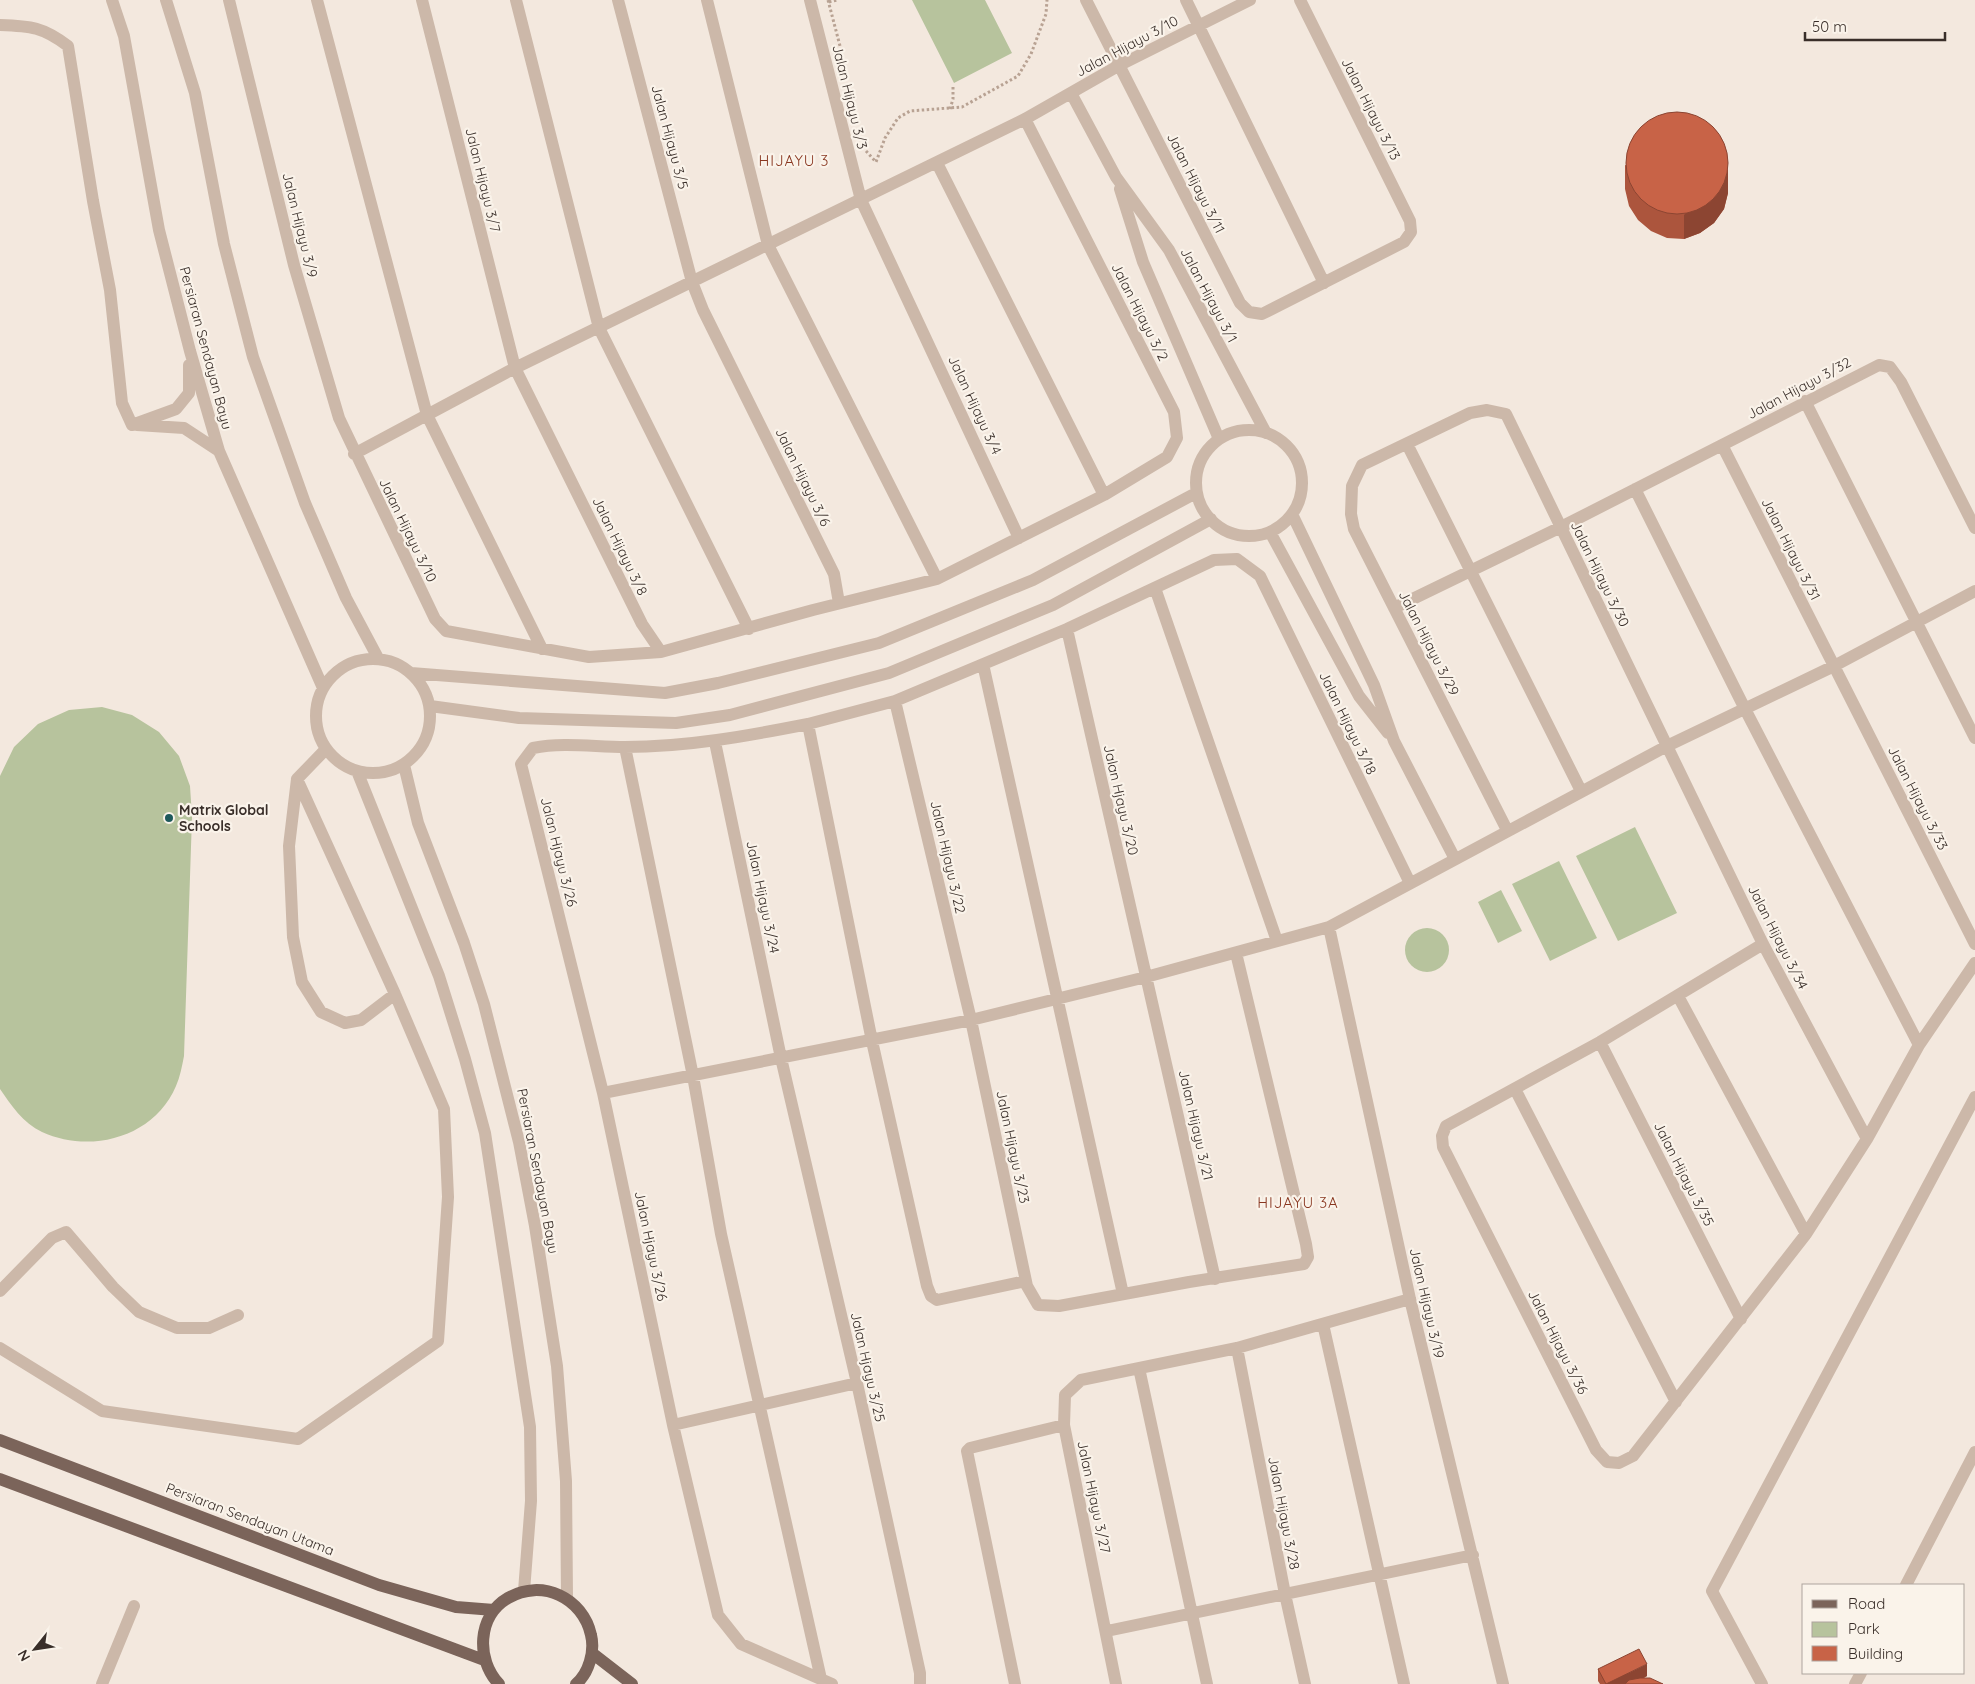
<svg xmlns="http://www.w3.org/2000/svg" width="1975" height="1684" viewBox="0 0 1975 1684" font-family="Quicksand,sans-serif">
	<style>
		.green { fill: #b7c39d }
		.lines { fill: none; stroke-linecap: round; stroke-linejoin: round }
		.path { stroke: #b8a293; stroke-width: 3; stroke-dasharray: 2.5 2.5; stroke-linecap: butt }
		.minor { stroke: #ccb8a9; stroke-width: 12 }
		.major { stroke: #7b645a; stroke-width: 12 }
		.wall { fill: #ac553d }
		.shaded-wall { fill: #8c4532 }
		.building { fill: #c86347; stroke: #8c4532 }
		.poi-dot { fill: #1e595b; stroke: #faf3ea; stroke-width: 2 }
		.labels { text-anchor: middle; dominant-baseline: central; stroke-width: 4.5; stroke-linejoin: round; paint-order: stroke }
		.street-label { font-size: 14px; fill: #392e29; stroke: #faf3ea }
		.poi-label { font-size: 14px; font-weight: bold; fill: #392e29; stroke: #faf3ea; text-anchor: start }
		.neighbourhood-label { font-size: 15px; letter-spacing: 1px; fill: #893720; stroke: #faf3ea }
	</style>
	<rect width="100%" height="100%" fill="#f3e8de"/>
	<path class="green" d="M 912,0 L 985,0 L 1012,53 L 954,83 Z
		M 102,707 L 132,715 L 159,732 L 179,756 L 190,786 L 192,817 L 184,1056 C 182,1066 180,1077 176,1086 C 154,1138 90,1154 42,1132 C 23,1123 11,1105 0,1089 L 0,776 L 14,747 L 38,724 L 69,710 Z
		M 1635,827 L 1677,913 L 1618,941 L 1576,856 Z
		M 1559,861 L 1597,938 L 1550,961 L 1512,884 Z
		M 1501,890 L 1522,931 L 1498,943 L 1478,902 Z
		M1405 950a22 22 0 1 1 44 0a22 22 0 1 1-44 0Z"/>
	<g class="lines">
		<path class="path" d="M 828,0 L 840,46
			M 829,2 L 837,0
			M 950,109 L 953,99 L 953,85
			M 866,151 L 876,162 L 885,138 L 898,118 L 910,111 L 962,107 L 1018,76 L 1031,54 L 1046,14 L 1047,0"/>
		<path class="minor" d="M 112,0 L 124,36 L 159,230 L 190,351 L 219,451 L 323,688
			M 166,0 L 195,93 L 224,244 L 253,357 L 305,503 L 346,598 L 378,658
			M 229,0 L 294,265 L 339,418 L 435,619 L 446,631 L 589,657 L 661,652 L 813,610 L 937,579 L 1104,495 L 1167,457 L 1177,438 L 1174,412 L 1025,119
			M 317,0 L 427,415 L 542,649
			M 422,0 L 515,368 L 642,624 L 661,652
			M 516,0 L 599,328 L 749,629
			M 618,0 L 692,282 L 703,310 L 834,574 L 839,603
			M 707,0 L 768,245 L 937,579
			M 810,0 L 861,200 L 1019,538
			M 1086,0 L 1240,303 L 1249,312 L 1262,314 L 1404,242 L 1411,232 L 1410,221 L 1300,0
			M 1186,0 L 1324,283
			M 0,25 C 31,26 43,27 68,46 L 93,201 L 110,290 L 122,403 L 132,425
			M 1071,93 L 1116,177 L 1169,250 L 1266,433
			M 937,163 L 1104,495
			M 1120,189 L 1143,262 L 1219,439
			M 1805,401 L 1975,738
			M 132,425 L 176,409 L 189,393 L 189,365
			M 137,425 L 184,428 L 219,451
			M1196 483a53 53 0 1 1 106 0a53 53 0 1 1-106 0Z
			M 1407,444 L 1581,791
			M 1722,445 L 1975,944
			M 354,454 L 515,368 L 1025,119 L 1118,66 L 1250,0
			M 1635,489 L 1745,709 L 1919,1045
			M 1292,514 L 1374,685 L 1394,741 L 1455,859
			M 1270,532 L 1359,696 L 1388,733
			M 1155,588 L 1277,941
			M 1394,608 L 1561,527 L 1879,365 L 1890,367 L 1901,382 L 1975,528
			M 1067,629 L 1215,1279
			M316 716a57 57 0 1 1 114 0a57 57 0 1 1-114 0Z
			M 983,664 L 1123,1294
			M 411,673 L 665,693 L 718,683 L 879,643 L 1033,580 L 1196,493
			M 895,701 L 971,1020 L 1027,1286 L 1038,1305 L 1059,1306 L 1189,1282 L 1304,1264 L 1308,1257 L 1306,1244 L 1236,953
			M 430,706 L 519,718 L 676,723 L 730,715 L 889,673 L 1053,605 L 1211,519
			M 808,724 L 895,701 L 1067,629 L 1214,560 L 1237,559 L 1260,576 L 1410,883
			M 715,742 L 781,1058 L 857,1383 L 920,1673 L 920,1684
			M 625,747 L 693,1076 L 721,1234 L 821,1679
			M 404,765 L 418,823 L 464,943 L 484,1004 L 519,1142 L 535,1226 L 557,1366 L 566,1481 L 567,1598
			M 357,771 L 439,976 L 465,1059 L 485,1133 L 530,1427 L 531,1501 L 524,1591
			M 297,779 L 289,846 L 293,937 L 302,982 L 321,1012 L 345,1023 L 361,1020 L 395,994
			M 1507,830 L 1354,529 L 1351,514 L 1352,486 L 1362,465 L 1470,413 L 1487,410 L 1506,414 L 1763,944 L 1867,1139
			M 1329,927 L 1410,1299 L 1503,1684
			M 1763,944 L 1600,1042 L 1446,1126 L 1442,1136 L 1443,1147 L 1596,1450 L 1607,1462 L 1619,1463 L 1633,1456 L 1806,1234 L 1867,1139 L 1919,1045 L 1975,963
			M 1678,996 L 1806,1234
			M 1600,1042 L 1741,1319
			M 1515,1089 L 1676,1402
			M 603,1093 L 971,1020 L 1146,977 L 1329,927 L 1667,746 L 1834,666 L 1975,591
			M 0,1291 L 52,1238 L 66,1232 L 113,1287 L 139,1312 L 177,1328 L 209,1328 L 238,1315
			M 1323,1324 L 1404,1684
			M 0,1348 L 102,1411 L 298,1439 L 438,1341 L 448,1197 L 444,1109 L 395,994 L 297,779 L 326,749
			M 1237,1348 L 1285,1594 L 1305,1684
			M 1139,1368 L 1207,1684
			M 673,1425 L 857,1383
			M 1906,1585 L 1975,1452
			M 1107,1631 L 1473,1555
			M 102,1684 L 134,1606
			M 832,1684 L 741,1644 L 718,1615 L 673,1425 L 603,1093 L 521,764 L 533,748 C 564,742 594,747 625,747 C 687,747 747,736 808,724 L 872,1041 L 927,1286 L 931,1296 L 937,1300 L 1026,1281
			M 1015,1684 L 967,1451 L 970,1448 L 1064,1425
			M 1116,1684 L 1064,1425 L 1065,1395 L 1081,1380 L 1237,1348 L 1410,1299
			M 1762,1684 L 1712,1591 L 1975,1097
			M 1855,1684 L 1861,1673"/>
		<path class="major" d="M 0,1440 L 379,1585 L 456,1607 L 494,1610
			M 0,1479 L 484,1660
			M 592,1653 L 632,1684
			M 499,1684 C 476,1660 477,1616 508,1598 C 542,1578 583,1598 591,1635 C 595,1651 589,1673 576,1684"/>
	</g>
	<path class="wall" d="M 1625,165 L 1728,193 L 1724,209 L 1714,223 L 1700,233 L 1684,239 L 1667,238 L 1651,231 L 1638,220 L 1629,206 L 1625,189 Z
		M 1598,1669 L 1647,1676 L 1644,1678 L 1663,1684 L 1600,1684 L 1598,1681 Z"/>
	<path class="shaded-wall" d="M 1728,169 L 1728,193 L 1724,209 L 1714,223 L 1700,233 L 1684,239 L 1684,215 Z
		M 1647,1664 L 1647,1676 L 1631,1684 L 1606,1684 Z"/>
	<path class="building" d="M1626 163a51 51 0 1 1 102 0a51 51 0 1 1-102 0Z
		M 1639,1649 L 1647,1664 L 1606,1684 L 1598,1669 Z
		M 1640,1678 L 1650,1678 L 1663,1684 L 1625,1684 L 1629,1680 Z"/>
	<circle class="poi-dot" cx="169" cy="818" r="5"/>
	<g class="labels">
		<g class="street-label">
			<text transform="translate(1127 46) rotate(-28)">Jalan Hijayu 3/10</text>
			<text transform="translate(850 97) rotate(76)">Jalan Hijayu 3/3</text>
			<text transform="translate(1371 109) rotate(63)">Jalan Hijayu 3/13</text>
			<text transform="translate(670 137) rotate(75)">Jalan Hijayu 3/5</text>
			<text transform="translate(483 180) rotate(76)">Jalan Hijayu 3/7</text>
			<text transform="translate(1196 183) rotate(63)">Jalan Hijayu 3/11</text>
			<text transform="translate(300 225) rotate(76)">Jalan Hijayu 3/9</text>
			<text transform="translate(1209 295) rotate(62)">Jalan Hijayu 3/1</text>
			<text transform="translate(1140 312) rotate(63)">Jalan Hijayu 3/2</text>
			<text transform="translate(206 348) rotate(75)">Persiaran Sendayan Bayu</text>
			<text transform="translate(1799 388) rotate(-28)">Jalan Hijayu 3/32</text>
			<text transform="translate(975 405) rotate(65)">Jalan Hijayu 3/4</text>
			<text transform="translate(803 477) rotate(64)">Jalan Hijayu 3/6</text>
			<text transform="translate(408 530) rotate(64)">Jalan Hijayu 3/10</text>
			<text transform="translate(620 546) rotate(64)">Jalan Hijayu 3/8</text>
			<text transform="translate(1791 549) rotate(63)">Jalan Hijayu 3/31</text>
			<text transform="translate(1600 574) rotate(64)">Jalan Hijayu 3/30</text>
			<text transform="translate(1429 643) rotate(63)">Jalan Hijayu 3/29</text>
			<text transform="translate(1348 723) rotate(64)">Jalan Hijayu 3/18</text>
			<text transform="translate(1918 798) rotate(63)">Jalan Hijayu 3/33</text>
			<text transform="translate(1121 800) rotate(77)">Jalan Hjayu 3/20</text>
			<text transform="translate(559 852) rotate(76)">Jalan Hjayu 3/26</text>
			<text transform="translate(948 857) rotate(77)">Jalan Hijayu 3/22</text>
			<text transform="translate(763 897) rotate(78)">Jalan Hijayu 3/24</text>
			<text transform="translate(1778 937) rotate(63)">Jalan Hijayu 3/34</text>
			<text transform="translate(1196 1125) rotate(77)">Jalan Hijayu 3/21</text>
			<text transform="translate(1013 1147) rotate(78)">Jalan Hijayu 3/23</text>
			<text transform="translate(538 1171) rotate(79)">Persiaran Sendayan Bayu</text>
			<text transform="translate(1684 1174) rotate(63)">Jalan Hijayu 3/35</text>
			<text transform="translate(651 1246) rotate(78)">Jalan Hjayu 3/26</text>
			<text transform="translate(1427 1303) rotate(77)">Jalan Hijayu 3/19</text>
			<text transform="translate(1558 1342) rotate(63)">Jalan Hijayu 3/36</text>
			<text transform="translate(868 1367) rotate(77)">Jalan Hjayu 3/25</text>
			<text transform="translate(1094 1497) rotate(78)">Jalan Hijayu 3/27</text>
			<text transform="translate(1284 1513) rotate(79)">Jalan Hijayu 3/28</text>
			<text transform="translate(250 1519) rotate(21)">Persiaran Sendayan Utama</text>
		</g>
		<g class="poi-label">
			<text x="179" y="810">Matrix Global<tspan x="179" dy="16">Schools</tspan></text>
		</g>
		<g class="neighbourhood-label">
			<text x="794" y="160">HIJAYU 3</text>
			<text x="1298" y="1202">HIJAYU 3A</text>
		</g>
	</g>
	<rect x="1802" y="1584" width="162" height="90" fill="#faf3ea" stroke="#ada49d"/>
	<rect x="1812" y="1600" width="25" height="8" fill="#7b645a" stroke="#ada49d"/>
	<text x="1848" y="1609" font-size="15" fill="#392e29">Road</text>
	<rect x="1812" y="1622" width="25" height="15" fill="#b7c39d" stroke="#ada49d"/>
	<text x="1848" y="1634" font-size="15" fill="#392e29">Park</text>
	<rect x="1812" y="1646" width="25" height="15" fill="#c86347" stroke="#ada49d"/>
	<text x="1848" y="1659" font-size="15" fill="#392e29">Building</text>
	<g transform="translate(35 1649) rotate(240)" stroke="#faf3ea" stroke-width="4" paint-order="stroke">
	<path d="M0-4L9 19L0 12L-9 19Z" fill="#392e29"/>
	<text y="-8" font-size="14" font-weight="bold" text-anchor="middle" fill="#392e29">N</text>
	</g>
	<path d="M1805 32v8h140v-8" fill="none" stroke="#392e29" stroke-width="2.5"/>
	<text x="1812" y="32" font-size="15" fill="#392e29" stroke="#faf3ea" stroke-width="4" paint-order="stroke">50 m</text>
</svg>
